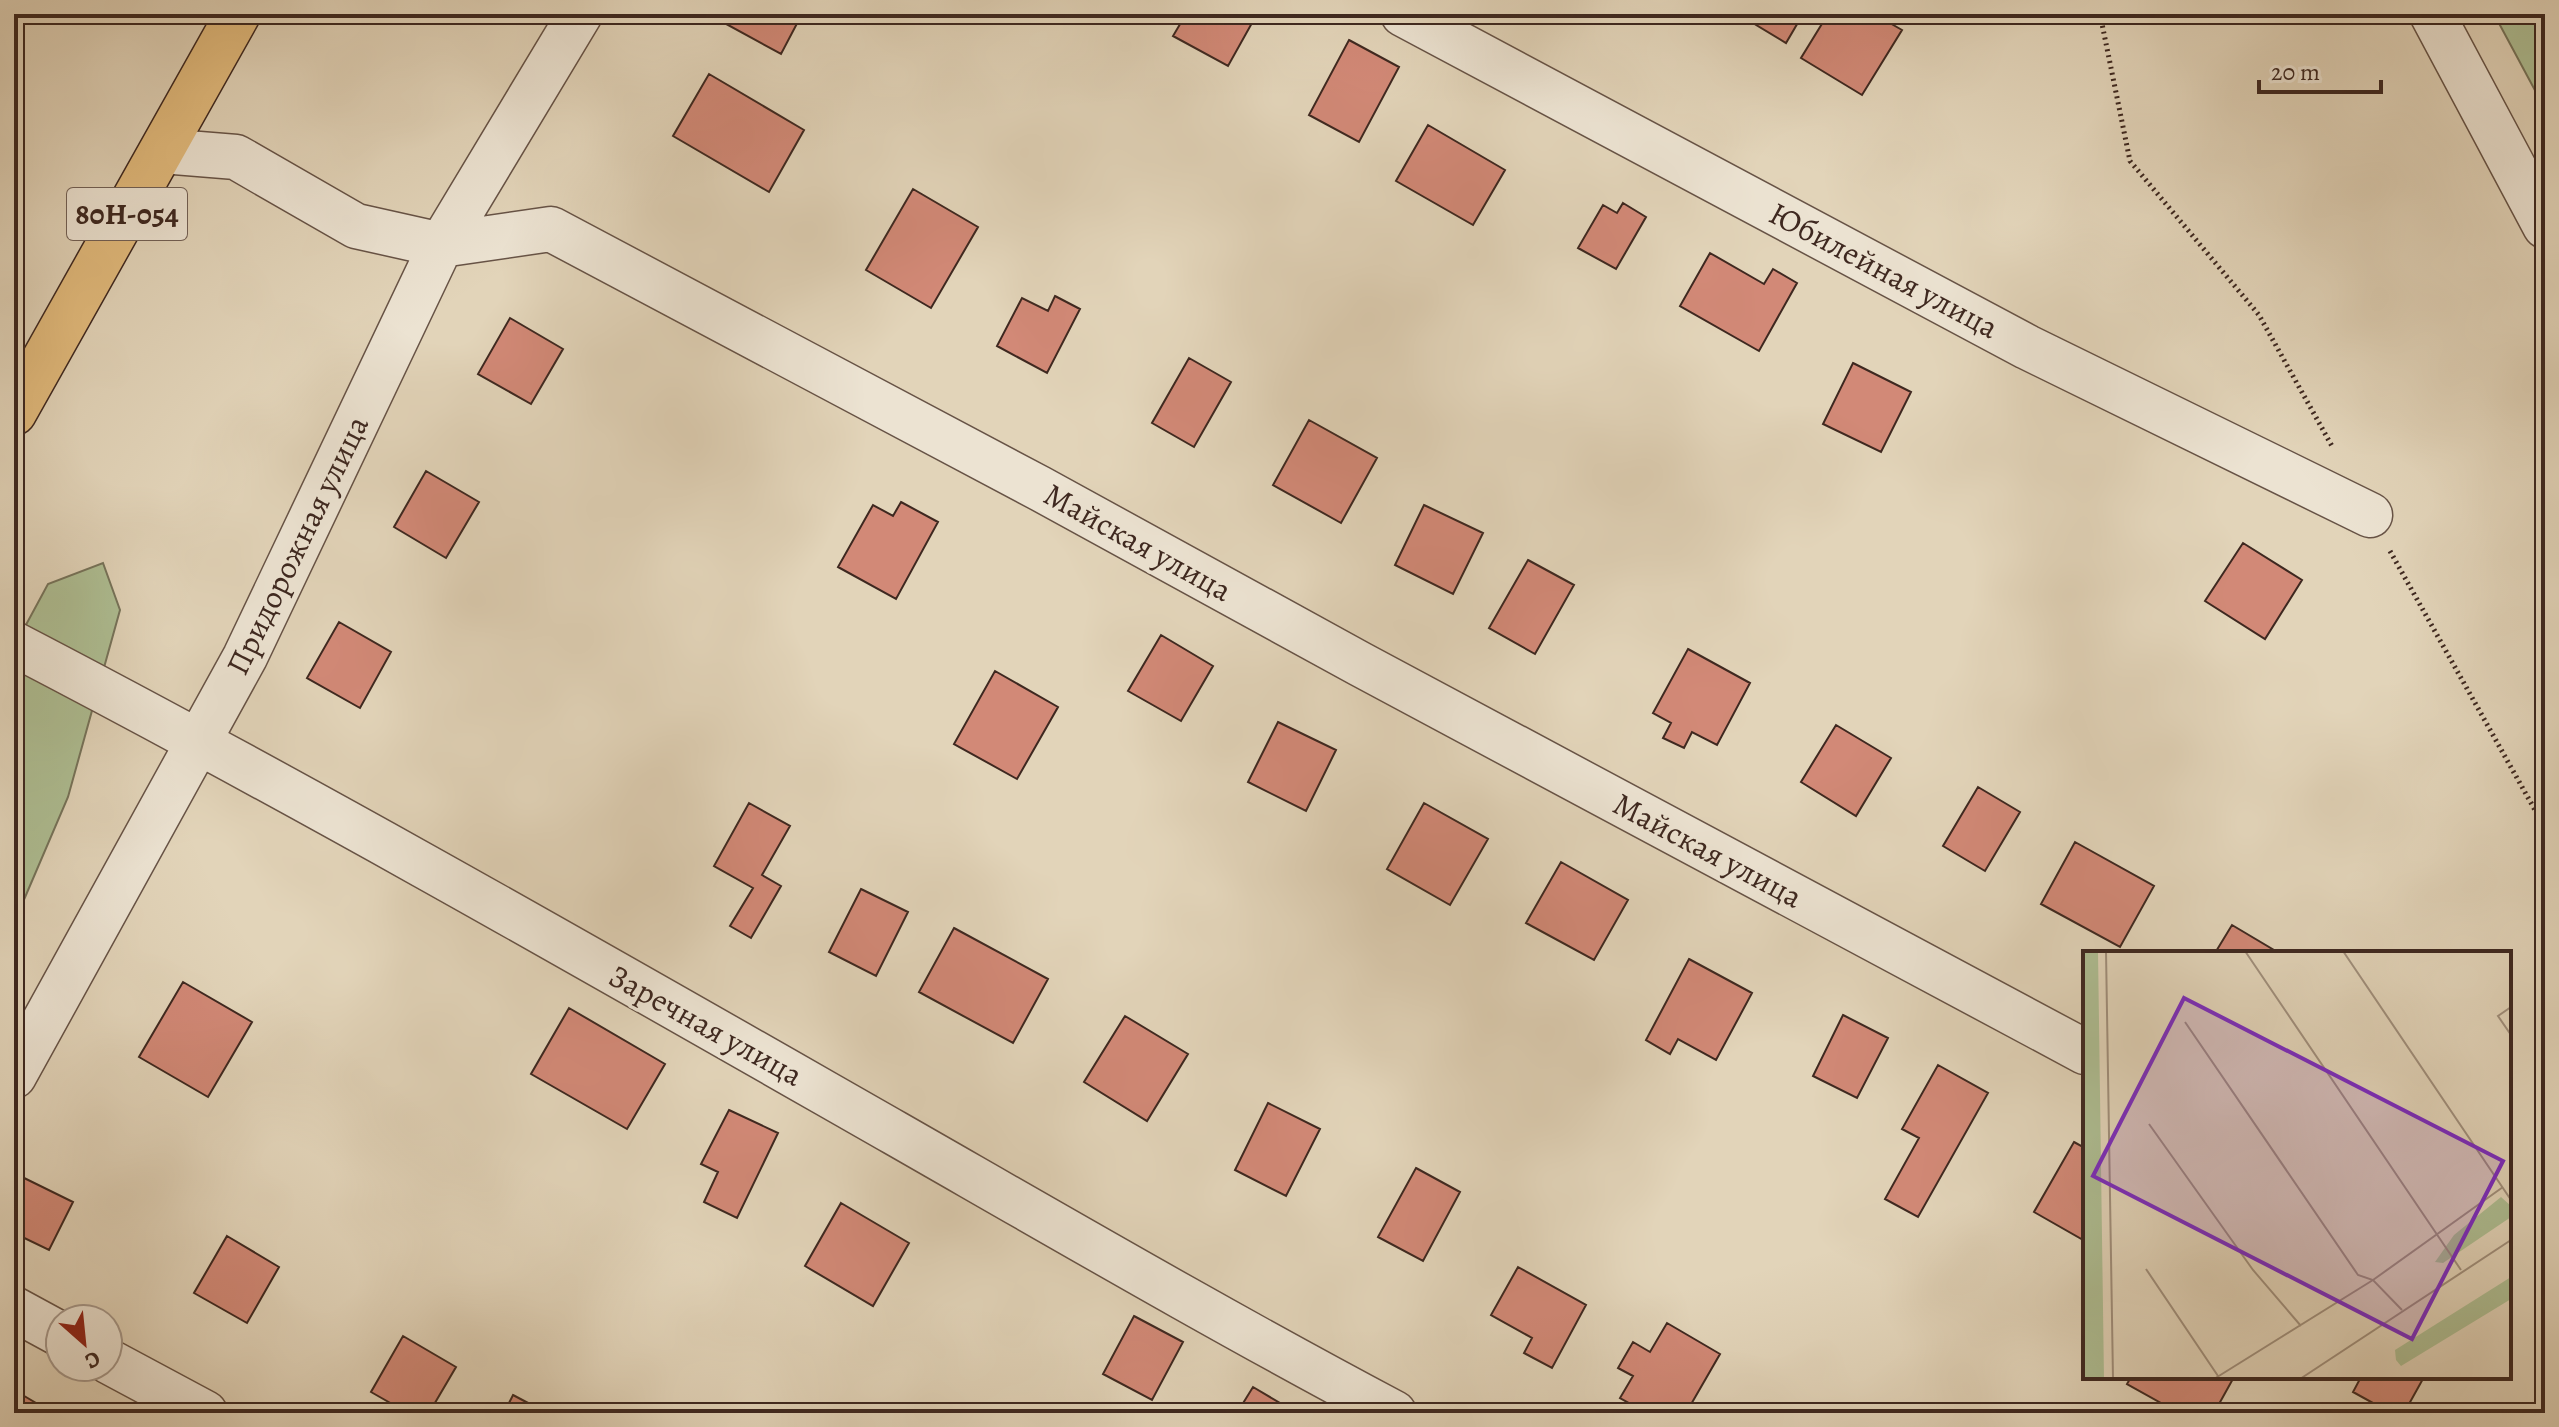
<svg xmlns="http://www.w3.org/2000/svg" width="2559" height="1427" viewBox="0 0 2559 1427" font-family="Alegreya,serif">
	<style>
		.green { fill: #aebe93; stroke: #76735a; stroke-width: 2 }
		.building { fill: #d28977; stroke: #3e2820; stroke-width: 2 }
		.lines { fill: none; stroke-linecap: round; stroke-linejoin: round }
		.minor-casing { stroke: #675346; stroke-width: 47 }
		.primary-casing { stroke: #3e2820; stroke-width: 47 }
		.path { stroke: #3e2820; stroke-width: 5; stroke-dasharray: 2 4; stroke-linecap: butt }
		.minor { stroke: #ece3d2; stroke-width: 44 }
		.primary { stroke: #e1ba7c; stroke-width: 44 }
		.labels { text-anchor: middle; dominant-baseline: central; stroke-width: 7; stroke-linejoin: round; paint-order: stroke }
		.shield { fill: #ece3d2; stroke: #726055; stroke-width: 2 }
		.shield-label { font-size: 30px; font-weight: bold; fill: #3e2820 }
		.street-label { font-size: 32px; fill: #3e2820; stroke: #ece3d2 }
		.inset-road { fill: none; stroke: #a08f7c; stroke-width: 2 }
		.view { fill: #7b2cbf; fill-opacity: 0.15; stroke: #7b2cbf; stroke-width: 4 }
		.inset-edge { fill: none; stroke: #3e2820; stroke-width: 4 }
	</style>
	<rect width="100%" height="100%" fill="#e2d4b9"/>
	<filter id="stains"><feTurbulence type="fractalNoise" baseFrequency=".0025" numOctaves="4"/><feColorMatrix values="0 0 0 0 .2 0 0 0 0 .09 0 0 0 0 .02 0 0 0 .5 -.17"/></filter>
	<radialGradient id="worn" r=".72"><stop offset=".6" stop-color="#630" stop-opacity="0"/><stop offset="1" stop-color="#630" stop-opacity=".3"/></radialGradient>
	<path class="green" d="M 2494,14 L 2545,14 L 2545,109 Z
		M 103,563 L 120,610 L 68,797 L 14,923 L 14,647 L 48,584 Z"/>
	<path class="building" d="M 719,14 L 802,14 L 781,54 L 717,19 Z
		M 1186,14 L 1257,14 L 1228,66 L 1173,36 Z
		M 1738,14 L 1803,14 L 1786,43 Z
		M 1828,14 L 1874,14 L 1902,30 L 1862,95 L 1801,58 Z
		M 1349,40 L 1399,67 L 1359,142 L 1309,115 Z
		M 709,74 L 804,130 L 769,192 L 673,136 Z
		M 1428,125 L 1505,170 L 1473,225 L 1396,181 Z
		M 913,189 L 978,227 L 931,308 L 866,270 Z
		M 1623,203 L 1646,217 L 1616,269 L 1578,248 L 1603,205 L 1617,213 Z
		M 1710,253 L 1764,284 L 1773,269 L 1797,283 L 1759,351 L 1680,306 Z
		M 1055,296 L 1080,309 L 1047,373 L 997,346 L 1022,298 L 1048,311 Z
		M 510,318 L 563,349 L 531,404 L 478,374 Z
		M 1189,358 L 1231,382 L 1194,447 L 1152,423 Z
		M 1853,363 L 1911,392 L 1881,452 L 1823,424 Z
		M 1309,420 L 1377,458 L 1341,523 L 1273,485 Z
		M 426,471 L 479,502 L 446,558 L 394,527 Z
		M 901,502 L 938,522 L 896,599 L 838,567 L 873,505 L 893,516 Z
		M 1424,505 L 1483,533 L 1453,594 L 1395,565 Z
		M 2243,543 L 2302,580 L 2265,639 L 2205,601 Z
		M 1528,560 L 1574,585 L 1535,654 L 1489,628 Z
		M 339,622 L 391,652 L 360,708 L 307,678 Z
		M 1161,635 L 1213,666 L 1181,721 L 1128,691 Z
		M 1688,649 L 1750,683 L 1717,745 L 1692,732 L 1684,748 L 1663,738 L 1671,723 L 1653,713 Z
		M 995,671 L 1058,707 L 1017,779 L 954,744 Z
		M 1278,722 L 1336,750 L 1306,811 L 1248,782 Z
		M 1836,725 L 1891,758 L 1856,816 L 1801,782 Z
		M 1978,787 L 2020,812 L 1985,871 L 1943,846 Z
		M 749,803 L 790,826 L 762,875 L 781,886 L 751,938 L 730,926 L 753,888 L 714,866 Z
		M 1424,803 L 1488,839 L 1450,905 L 1387,869 Z
		M 2075,842 L 2154,886 L 2120,947 L 2041,904 Z
		M 1561,862 L 1628,900 L 1594,960 L 1526,923 Z
		M 861,889 L 908,912 L 876,976 L 829,952 Z
		M 2232,925 L 2279,953 L 2215,953 Z
		M 954,928 L 1048,979 L 1013,1043 L 919,992 Z
		M 1689,959 L 1752,993 L 1716,1060 L 1678,1039 L 1670,1054 L 1646,1040 Z
		M 183,982 L 252,1022 L 208,1097 L 139,1057 Z
		M 569,1008 L 665,1064 L 627,1129 L 531,1074 Z
		M 1843,1015 L 1888,1038 L 1857,1098 L 1813,1076 Z
		M 1125,1016 L 1188,1054 L 1147,1121 L 1084,1082 Z
		M 1938,1065 L 1988,1093 L 1918,1217 L 1885,1199 L 1919,1138 L 1902,1129 Z
		M 1268,1103 L 1320,1129 L 1286,1196 L 1235,1170 Z
		M 729,1110 L 778,1133 L 737,1218 L 704,1202 L 718,1172 L 701,1164 Z
		M 2074,1142 L 2085,1148 L 2085,1241 L 2034,1212 Z
		M 1416,1168 L 1460,1192 L 1423,1261 L 1378,1237 Z
		M 14,1173 L 73,1202 L 49,1250 L 14,1233 Z
		M 841,1203 L 909,1243 L 873,1306 L 805,1266 Z
		M 227,1236 L 279,1267 L 247,1323 L 194,1293 Z
		M 1518,1267 L 1586,1305 L 1552,1368 L 1524,1353 L 1532,1338 L 1491,1315 Z
		M 1134,1316 L 1183,1342 L 1152,1400 L 1103,1374 Z
		M 1667,1323 L 1720,1354 L 1686,1413 L 1647,1413 L 1620,1398 L 1633,1376 L 1618,1368 L 1633,1342 L 1650,1352 Z
		M 403,1336 L 456,1367 L 429,1413 L 408,1413 L 371,1392 Z
		M 2131,1377 L 2234,1377 L 2214,1413 L 2179,1413 L 2127,1384 Z
		M 2361,1377 L 2424,1377 L 2404,1413 L 2391,1413 L 2353,1392 Z
		M 1253,1387 L 1297,1413 L 1237,1413 Z
		M 14,1390 L 53,1413 L 14,1413 Z
		M 513,1395 L 547,1413 L 504,1413 Z"/>
	<g class="lines">
		<defs>
			<path id="minor" d="M 1403,14 L 2027,347 L 2370,515
				M 2432,14 L 2545,226
				M 162,151 L 236,157 L 356,226 L 441,245 L 551,229 L 1039,488 L 1360,664 L 2085,1052
				M 14,644 C 312,799 604,967 895,1133 C 1061,1228 1226,1324 1394,1413
				M 14,1076 L 245,657 L 441,245 L 580,14
				M 14,1309 L 60,1334
				M 108,1361 L 205,1413"/>
			<path id="primary" d="M 14,413 L 238,14"/>
		</defs>
		<use href="#minor" class="minor-casing"/>
		<use href="#primary" class="primary-casing"/>
		<path class="path" d="M 2100,14 L 2130,161 L 2259,315 L 2333,448
			M 2390,551 L 2545,828"/>
		<use href="#minor" class="minor"/>
		<use href="#primary" class="primary"/>
	</g>
	<g class="labels">
		<rect class="shield" x="67" y="188" width="120" height="52" rx="6"/>
		<g class="shield-label">
			<text x="127" y="214">80Н-054</text>
		</g>
		<g class="street-label">
			<text transform="translate(1884 270) rotate(28)">Юбилейная улица</text>
			<text transform="translate(1138 542) rotate(29)">Майская улица</text>
			<text transform="translate(297 545) rotate(-64)">Придорожная улица</text>
			<text transform="translate(1708 850) rotate(28)">Майская улица</text>
			<text transform="translate(706 1025) rotate(29)">Заречная улица</text>
		</g>
	</g>
	<g transform="translate(2083 951)">
		<rect width="428" height="428" fill="#e2d4b9"/>
		<path d="M 0,0 L 15,0 L 21,428 L 0,428 ZM 418,246 L 428,255 L 428,266 L 360,312 L 352,311 L 371,284 ZM 428,326 L 428,348 L 318,415 L 313,409 L 312,399 Z" fill="#aebe93"/>
		<path class="inset-road" d="M 23,0 L 30,428M 162,0 L 378,319M 260,0 L 428,249M 428,56 L 415,65 L 428,84M 102,71 L 275,324 L 290,329 L 319,359M 66,173 L 170,319 L 218,375M 63,318 L 135,425M 131,428 L 290,329 L 420,236M 217,428 L 428,289"/>
		<path class="view" d="M 101,47 L 420,210 L 329,388 L 10,225 Z"/>
		<rect width="428" height="428" class="inset-edge"/>
	</g>
	<rect width="2559" height="1427" fill="none" stroke="#e2d4b9" stroke-width="48"/>
	<rect x="16" y="16" width="2527" height="1395" fill="none" stroke="#3e2820" stroke-width="4"/>
	<rect x="24" y="24" width="2511" height="1379" fill="none" stroke="#3e2820" stroke-width="2"/>
	<g transform="translate(84 1343) rotate(153)"><circle r="38" fill="#ece3d2" stroke="#a6988b" stroke-width="2"/>
	<path d="M0-6L14 30L0 20L-14 30Z" fill="#8f2418"/>
	<text y="-12" font-size="22" font-weight="bold" text-anchor="middle" fill="#3e2820">С</text>
	</g>
	<path d="M2259 80v12h122v-12" fill="none" stroke="#3e2820" stroke-width="4"/>
	<text x="2271" y="80" font-size="24" fill="#3e2820" stroke="#ece3d2" stroke-width="6" paint-order="stroke">20 m</text>
	<rect width="100%" height="100%" filter="url(#stains)"/>
	<rect width="100%" height="100%" fill="url(#worn)"/>
</svg>
